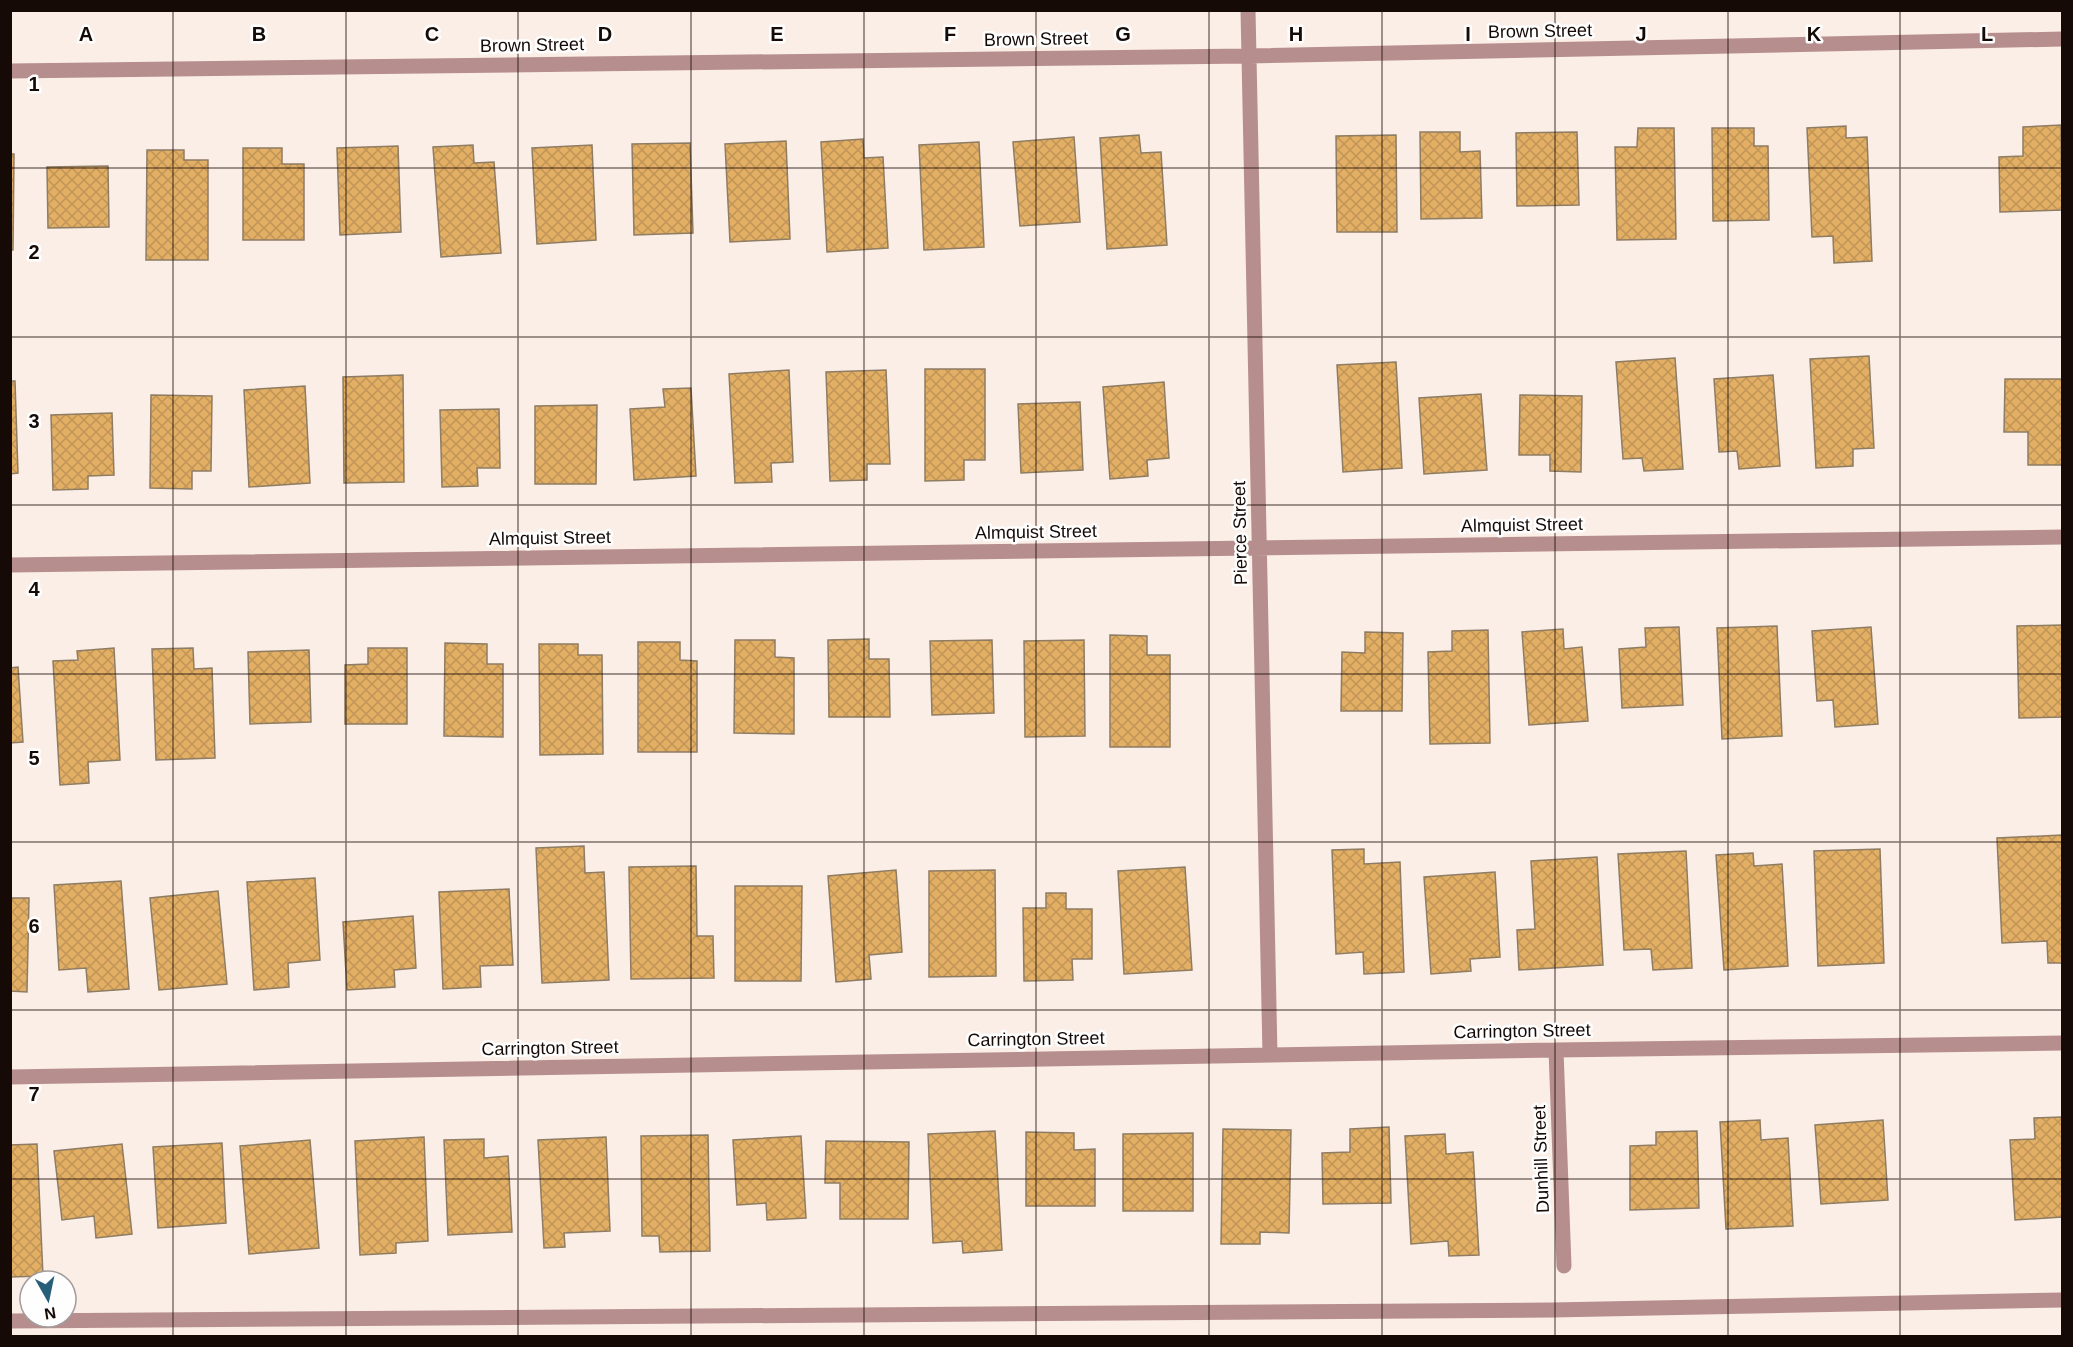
<svg xmlns="http://www.w3.org/2000/svg" width="2073" height="1347" viewBox="0 0 2073 1347" font-family="Helvetica,sans-serif">
	<style>
		.building { fill: url(#building-cross-hatch); stroke: #8e7c63; stroke-width: 1.5 }
		.lines { fill: none; stroke-linecap: round; stroke-linejoin: round }
		.service { stroke: #b68e8e; stroke-width: 15 }
		.minor { stroke: #b68e8e; stroke-width: 15 }
		.grid { fill: none; stroke: #150a06; stroke-width: 1.5; stroke-opacity: 0.55 }
		.labels { text-anchor: middle; dominant-baseline: central; stroke-width: 5; stroke-linejoin: round; paint-order: stroke }
		.street-label { font-size: 18px; fill: #150a06; stroke: #fefefe }
		.grid-label { font-size: 20px; text-anchor: middle; font-weight: bold; fill: #150a06; stroke: #fefefe; stroke-width: 5; stroke-linejoin: round; paint-order: stroke }
	</style>
	<defs>
		<pattern id="building-cross-hatch" width="8" height="8" patternUnits="userSpaceOnUse" patternTransform="scale(1.5)"><rect width="8" height="8" fill="#e2af65"/><path d="M0 0l8 8M0 8l8-8" fill="none" stroke="#c19556"/></pattern>
	</defs>
	<rect width="100%" height="100%" fill="#fbeee7"/>
	<path class="building" d="M 2061,125 L 2062,210 L 2000,212 L 1999,157 L 2023,156 L 2023,127 Z
		M 1846,126 L 1846,138 L 1867,137 L 1872,261 L 1834,263 L 1833,236 L 1812,237 L 1807,128 Z
		M 1638,128 L 1674,128 L 1676,239 L 1617,240 L 1615,147 L 1637,147 Z
		M 1712,128 L 1754,128 L 1754,146 L 1768,146 L 1769,220 L 1713,221 Z
		M 1420,132 L 1460,132 L 1460,152 L 1480,151 L 1482,218 L 1421,219 Z
		M 1577,132 L 1579,205 L 1517,206 L 1516,133 Z
		M 1139,135 L 1141,153 L 1161,152 L 1167,245 L 1107,249 L 1100,138 Z
		M 1396,135 L 1397,232 L 1337,232 L 1336,136 Z
		M 1074,137 L 1080,222 L 1020,226 L 1013,142 Z
		M 863,139 L 864,158 L 883,157 L 888,248 L 827,252 L 821,142 Z
		M 786,141 L 790,239 L 730,242 L 725,144 Z
		M 979,142 L 984,247 L 924,250 L 919,145 Z
		M 690,143 L 693,233 L 634,235 L 632,144 Z
		M 473,145 L 474,163 L 494,162 L 501,253 L 441,257 L 433,147 Z
		M 592,145 L 596,240 L 537,244 L 532,148 Z
		M 398,146 L 401,232 L 340,235 L 337,148 Z
		M 243,148 L 282,148 L 282,164 L 304,164 L 304,240 L 243,240 Z
		M 147,150 L 184,150 L 184,160 L 208,160 L 208,260 L 146,260 Z
		M 10,154 L 14,154 L 13,250 L 10,250 Z
		M 108,166 L 109,227 L 48,228 L 47,167 Z
		M 1869,356 L 1874,448 L 1853,449 L 1853,466 L 1816,468 L 1810,359 Z
		M 1675,358 L 1683,469 L 1644,471 L 1642,458 L 1623,459 L 1616,362 Z
		M 1396,362 L 1402,468 L 1343,472 L 1337,365 Z
		M 925,369 L 985,369 L 985,460 L 964,460 L 964,480 L 925,481 Z
		M 789,370 L 793,462 L 771,463 L 772,482 L 735,483 L 729,374 Z
		M 886,370 L 890,464 L 867,464 L 867,480 L 830,481 L 826,372 Z
		M 403,375 L 404,482 L 344,483 L 343,377 Z
		M 1773,375 L 1780,466 L 1739,469 L 1737,451 L 1719,452 L 1714,379 Z
		M 2005,379 L 2062,379 L 2062,465 L 2028,465 L 2028,432 L 2004,432 Z
		M 10,381 L 15,381 L 18,473 L 10,474 Z
		M 1164,382 L 1169,458 L 1147,460 L 1148,476 L 1110,479 L 1103,387 Z
		M 305,386 L 310,483 L 249,487 L 244,390 Z
		M 691,388 L 696,476 L 634,480 L 630,409 L 665,407 L 663,389 Z
		M 1481,394 L 1487,470 L 1424,474 L 1419,398 Z
		M 151,395 L 212,396 L 211,471 L 192,471 L 192,489 L 150,488 Z
		M 1520,395 L 1582,396 L 1581,472 L 1550,471 L 1550,455 L 1519,455 Z
		M 1080,402 L 1083,470 L 1021,473 L 1018,404 Z
		M 597,405 L 596,484 L 535,484 L 535,406 Z
		M 499,409 L 500,468 L 477,468 L 478,486 L 442,487 L 440,410 Z
		M 112,413 L 114,475 L 88,476 L 88,489 L 53,490 L 51,415 Z
		M 2062,625 L 2062,717 L 2019,718 L 2017,626 Z
		M 1777,626 L 1782,736 L 1722,739 L 1717,628 Z
		M 1679,627 L 1683,705 L 1622,708 L 1619,649 L 1646,647 L 1645,628 Z
		M 1871,627 L 1878,724 L 1835,727 L 1833,700 L 1817,701 L 1812,631 Z
		M 1563,629 L 1564,649 L 1582,647 L 1588,721 L 1529,725 L 1522,632 Z
		M 1488,630 L 1490,743 L 1430,744 L 1428,652 L 1452,651 L 1452,631 Z
		M 1365,632 L 1403,633 L 1402,711 L 1341,711 L 1342,652 L 1365,653 Z
		M 1110,635 L 1147,636 L 1147,655 L 1170,655 L 1170,747 L 1110,747 Z
		M 869,639 L 869,659 L 889,659 L 890,717 L 829,717 L 828,640 Z
		M 735,640 L 775,640 L 775,657 L 794,658 L 794,734 L 734,733 Z
		M 992,640 L 994,713 L 932,715 L 930,641 Z
		M 1084,640 L 1085,736 L 1025,737 L 1024,641 Z
		M 638,642 L 680,642 L 680,660 L 697,661 L 697,752 L 638,752 Z
		M 445,643 L 487,644 L 487,664 L 503,664 L 503,737 L 444,736 Z
		M 539,644 L 578,644 L 578,655 L 602,655 L 603,754 L 540,755 Z
		M 114,648 L 120,760 L 88,762 L 89,783 L 60,785 L 53,661 L 78,660 L 77,651 Z
		M 193,648 L 194,669 L 212,668 L 215,758 L 156,760 L 152,649 Z
		M 368,648 L 407,648 L 407,724 L 345,724 L 345,665 L 368,664 Z
		M 309,650 L 311,722 L 250,724 L 248,652 Z
		M 18,667 L 23,742 L 10,743 L 10,668 Z
		M 2062,835 L 2062,963 L 2048,963 L 2047,941 L 2002,943 L 1997,838 Z
		M 584,846 L 585,873 L 604,872 L 609,980 L 542,983 L 536,848 Z
		M 1364,849 L 1364,864 L 1400,862 L 1404,972 L 1364,974 L 1363,952 L 1336,954 L 1332,850 Z
		M 1880,849 L 1884,963 L 1818,966 L 1814,851 Z
		M 1686,851 L 1692,968 L 1653,970 L 1651,949 L 1624,950 L 1618,854 Z
		M 1753,853 L 1754,866 L 1782,864 L 1788,966 L 1724,970 L 1716,855 Z
		M 1597,857 L 1603,965 L 1519,970 L 1517,930 L 1535,929 L 1531,861 Z
		M 696,866 L 697,936 L 713,936 L 714,978 L 631,979 L 629,867 Z
		M 1185,867 L 1192,970 L 1124,974 L 1118,871 Z
		M 896,870 L 902,952 L 869,955 L 871,979 L 836,982 L 828,876 Z
		M 995,870 L 996,976 L 929,977 L 929,871 Z
		M 1495,872 L 1500,957 L 1470,959 L 1471,971 L 1431,974 L 1424,877 Z
		M 315,878 L 320,960 L 288,963 L 289,987 L 254,990 L 247,882 Z
		M 121,881 L 129,989 L 88,992 L 86,968 L 59,970 L 54,885 Z
		M 735,886 L 802,886 L 801,981 L 735,981 Z
		M 509,889 L 513,965 L 480,966 L 481,987 L 443,989 L 439,892 Z
		M 218,891 L 227,984 L 159,990 L 150,898 Z
		M 1046,893 L 1066,893 L 1066,909 L 1092,909 L 1092,959 L 1072,959 L 1073,980 L 1024,981 L 1023,908 L 1046,908 Z
		M 10,898 L 29,898 L 27,992 L 10,991 Z
		M 413,916 L 416,968 L 394,970 L 395,987 L 347,990 L 343,922 Z
		M 2062,1117 L 2062,1217 L 2015,1220 L 2010,1140 L 2035,1139 L 2034,1118 Z
		M 1760,1120 L 1761,1140 L 1788,1138 L 1793,1226 L 1726,1229 L 1720,1122 Z
		M 1883,1120 L 1888,1200 L 1821,1204 L 1815,1125 Z
		M 1389,1127 L 1391,1203 L 1323,1204 L 1322,1153 L 1350,1152 L 1350,1129 Z
		M 1223,1129 L 1291,1130 L 1289,1233 L 1260,1232 L 1260,1244 L 1221,1244 Z
		M 995,1131 L 1002,1250 L 963,1253 L 962,1241 L 933,1243 L 928,1134 Z
		M 1697,1131 L 1699,1208 L 1630,1210 L 1630,1146 L 1656,1145 L 1656,1132 Z
		M 1026,1132 L 1074,1133 L 1074,1150 L 1095,1149 L 1095,1206 L 1026,1206 Z
		M 1193,1133 L 1193,1211 L 1123,1211 L 1123,1134 Z
		M 1445,1134 L 1446,1154 L 1473,1152 L 1479,1255 L 1449,1256 L 1448,1241 L 1411,1244 L 1405,1136 Z
		M 708,1135 L 710,1251 L 660,1252 L 659,1236 L 642,1236 L 641,1136 Z
		M 801,1136 L 806,1218 L 767,1220 L 766,1203 L 737,1205 L 733,1140 Z
		M 424,1137 L 428,1241 L 396,1243 L 396,1253 L 360,1255 L 355,1141 Z
		M 606,1137 L 610,1231 L 564,1233 L 565,1247 L 544,1248 L 538,1140 Z
		M 484,1139 L 484,1158 L 508,1156 L 512,1232 L 448,1235 L 444,1140 Z
		M 310,1140 L 319,1248 L 249,1254 L 240,1146 Z
		M 826,1141 L 909,1142 L 908,1219 L 840,1219 L 840,1183 L 825,1183 Z
		M 222,1143 L 226,1223 L 158,1228 L 153,1147 Z
		M 37,1144 L 43,1276 L 10,1277 L 10,1145 Z
		M 122,1144 L 132,1234 L 96,1238 L 94,1216 L 62,1220 L 54,1151 Z"/>
	<g class="lines">
		<path class="service" d="M 10,1321 L 1552,1310 L 2062,1300"/>
		<path class="minor" d="M 1248,10 L 1270,1055
			M 10,71 L 1249,56 L 2062,39
			M 10,565 L 2062,537
			M 1556,1050 L 1564,1266
			M 10,1077 L 1556,1050 L 2062,1043"/>
	</g>
	<path class="grid" d="M 173,10 L 173,1336M 346,10 L 346,1336M 518,10 L 518,1336M 691,10 L 691,1336M 864,10 L 864,1336M 1036,10 L 1036,1336M 1209,10 L 1209,1336M 1382,10 L 1382,1336M 1555,10 L 1555,1336M 1728,10 L 1728,1336M 1900,10 L 1900,1336M 10,168 L 2062,168M 10,337 L 2062,337M 10,505 L 2062,505M 10,674 L 2062,674M 10,842 L 2062,842M 10,1010 L 2062,1010M 10,1179 L 2062,1179"/>
	<g class="labels">
		<g class="street-label">
			<text transform="translate(1540 31) rotate(-1)">Brown Street</text>
			<text transform="translate(1036 39) rotate(-1)">Brown Street</text>
			<text transform="translate(532 45) rotate(-1)">Brown Street</text>
			<text transform="translate(1522 525) rotate(-1)">Almquist Street</text>
			<text transform="translate(1036 532) rotate(-1)">Almquist Street</text>
			<text transform="translate(1240 533) rotate(-91)">Pierce Street</text>
			<text transform="translate(550 538) rotate(-1)">Almquist Street</text>
			<text transform="translate(1522 1031) rotate(-1)">Carrington Street</text>
			<text transform="translate(1036 1039) rotate(-1)">Carrington Street</text>
			<text transform="translate(550 1048) rotate(-1)">Carrington Street</text>
			<text transform="translate(1541 1159) rotate(-92)">Dunhill Street</text>
		</g>
	</g>
	<g class="grid-label">
		<text x="86" y="41">A</text>
		<text x="259" y="41">B</text>
		<text x="432" y="41">C</text>
		<text x="605" y="41">D</text>
		<text x="777" y="41">E</text>
		<text x="950" y="41">F</text>
		<text x="1123" y="41">G</text>
		<text x="1296" y="41">H</text>
		<text x="1468" y="41">I</text>
		<text x="1641" y="41">J</text>
		<text x="1814" y="41">K</text>
		<text x="1987" y="41">L</text>
		<text x="34" y="91">1</text>
		<text x="34" y="259">2</text>
		<text x="34" y="428">3</text>
		<text x="34" y="596">4</text>
		<text x="34" y="765">5</text>
		<text x="34" y="933">6</text>
		<text x="34" y="1101">7</text>
	</g>
	<rect width="2073" height="1347" fill="none" stroke="#150a06" stroke-width="24"/>
	<g transform="translate(48 1299) rotate(171)"><circle r="28" fill="#fefefe" stroke="#a19c9b" stroke-width="1.5"/>
	<path d="M0-4.5L10 22L0 15L-10 22Z" fill="#275e79"/>
	<text y="-9" font-size="16" font-weight="bold" text-anchor="middle" fill="#150a06">N</text>
	</g>
</svg>
